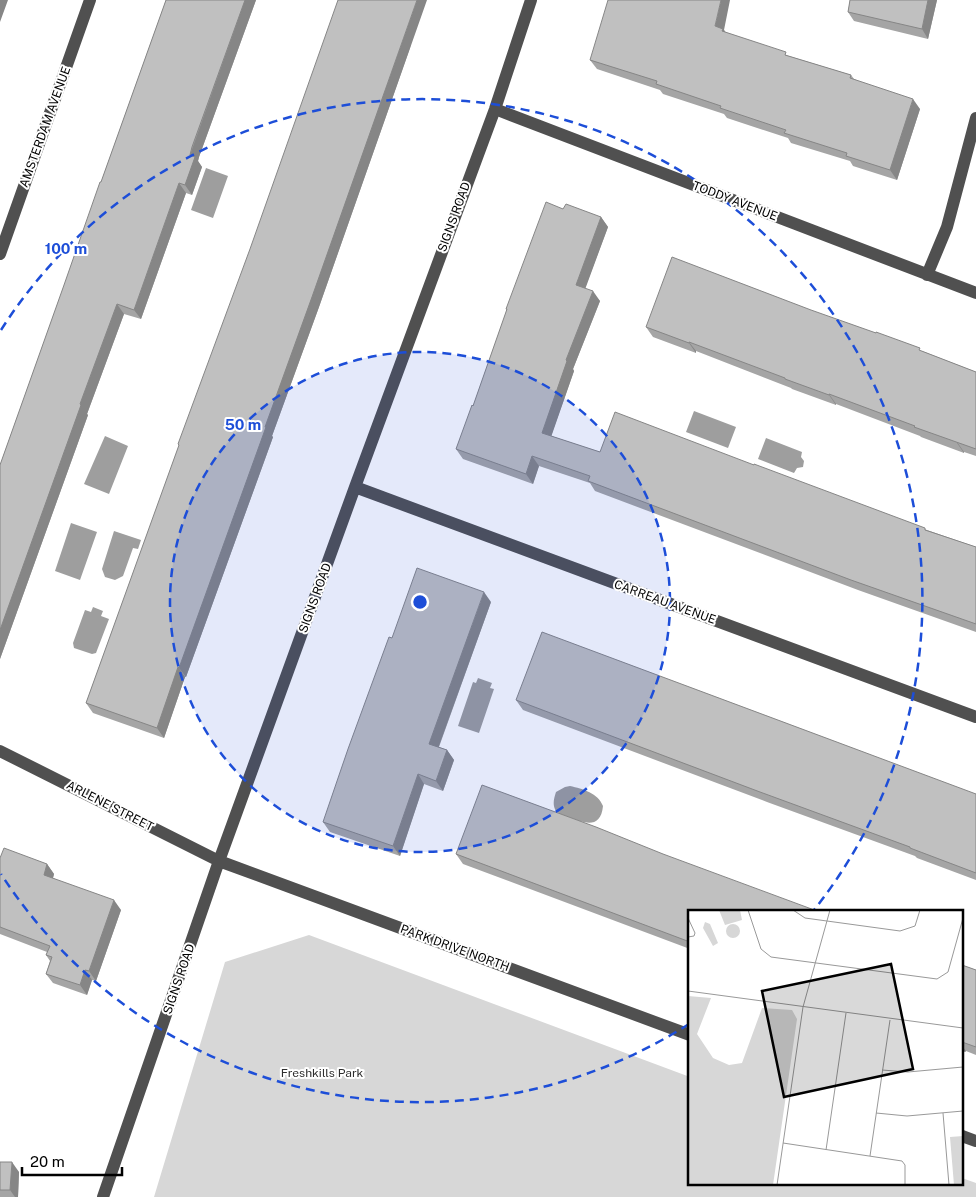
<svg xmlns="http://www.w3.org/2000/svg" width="976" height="1197" viewBox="0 0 976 1197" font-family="'Public Sans',sans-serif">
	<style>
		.green { fill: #d7d7d7 }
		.water { fill: #9e9e9e }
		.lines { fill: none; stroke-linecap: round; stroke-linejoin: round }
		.minor { stroke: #505050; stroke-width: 12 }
		.wall { fill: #a5a5a5 }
		.shaded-wall { fill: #868686 }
		.building { fill: #c0c0c0; stroke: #868686 }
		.ring { fill: none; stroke: #1d4ed8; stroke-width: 2.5; stroke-dasharray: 9 6 }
		.labels { text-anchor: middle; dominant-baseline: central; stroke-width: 4; stroke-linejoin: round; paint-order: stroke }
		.street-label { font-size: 12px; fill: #000; stroke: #fff }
		.park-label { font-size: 12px; fill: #2e2e2e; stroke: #fff }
		.inset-road { fill: none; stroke: #999; stroke-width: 1 }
		.view { fill: #000; fill-opacity: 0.15; stroke: #000; stroke-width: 2.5 }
		.inset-edge { fill: none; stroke: #000; stroke-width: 2.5 }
		.centre { fill: #1d4ed8; stroke: #fff; stroke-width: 2.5 }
		.ring-label { font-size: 15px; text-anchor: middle; font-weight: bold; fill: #1d4ed8; stroke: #fff; stroke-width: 4; stroke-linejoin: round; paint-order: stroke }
	</style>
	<rect width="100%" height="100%" fill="#fff"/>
	<path class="green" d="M 309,935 L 690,1077 L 690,1183 L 962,1183 L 962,1178 L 976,1183 L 976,1197 L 154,1197 L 225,962 Z"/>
	<path class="water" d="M 206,168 L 228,176 L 213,218 L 191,210 Z
		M 694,411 L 736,427 L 728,448 L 686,432 Z
		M 105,436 L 128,446 L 109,494 L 84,484 Z
		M 766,438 L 802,452 L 801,457 L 804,461 L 803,467 L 797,468 L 794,473 L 758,459 Z
		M 71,523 L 97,532 L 80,580 L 55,571 Z
		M 114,531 L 141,540 L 138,549 L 133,548 L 123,576 L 115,580 L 105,577 L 102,569 Z
		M 93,607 L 103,611 L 101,616 L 109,619 L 96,653 L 92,654 L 74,648 L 73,643 L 85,610 L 91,612 Z
		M 478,678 L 492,683 L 490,688 L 494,689 L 479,733 L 458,726 L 473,682 L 476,683 Z
		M 570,786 C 583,789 598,793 603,806 C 601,828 586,824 571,818 C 566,816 560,815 556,811 C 552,805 554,798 556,792 L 565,787 Z"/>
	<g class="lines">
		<path class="minor" d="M 495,109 L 976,293
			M 0,254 L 90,0
			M 927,275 L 947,227 L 976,118
			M 355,487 L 976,717
			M 0,751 L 219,861 L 690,1035
			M 962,1136 L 976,1141
			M 103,1197 L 219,861 L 355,487 L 495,109 L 531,0"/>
	</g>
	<path class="wall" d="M 166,0 L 256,0 L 199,157 L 198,161 L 202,167 L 192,195 L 186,193 L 141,319 L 124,314 L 87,414 L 88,415 L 0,659 L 0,465 Z
		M 850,0 L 937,0 L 928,39 L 854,21 L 848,12 Z
		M 724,30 L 725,32 L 789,56 L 851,75 L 854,79 L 920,109 L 897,180 L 853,166 L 850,161 L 791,143 L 788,138 L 727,118 L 724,114 L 663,94 L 660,90 L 597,69 L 590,60 Z
		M 411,45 L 319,307 L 272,436 L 273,437 L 186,677 L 185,677 L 164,738 L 93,713 L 86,703 L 179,446 L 178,444 Z
		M 563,209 L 601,217 L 608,227 L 585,288 L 600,301 L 573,369 L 574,371 L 551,436 L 600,452 L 754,465 L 927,530 L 976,547 L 976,632 L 858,590 L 595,491 L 590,483 L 539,466 L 533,484 L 463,459 L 456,449 L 473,406 L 507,310 L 506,309 Z
		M 646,327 L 922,351 L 976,372 L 976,456 L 964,452 L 964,453 L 921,437 L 920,436 L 836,404 L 836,405 L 792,389 L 791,388 L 696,351 L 696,353 L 653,337 Z
		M 491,602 L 439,747 L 447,750 L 454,760 L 443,791 L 424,784 L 400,856 L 330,832 L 323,822 Z
		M 516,700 L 976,794 L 976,880 L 917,858 L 915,856 L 767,802 L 523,710 Z
		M 456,854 L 663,854 L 690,911 L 690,949 L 463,864 Z
		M 0,858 L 47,864 L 54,874 L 53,878 L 121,910 L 96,981 L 92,980 L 87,995 L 53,983 L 46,974 L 50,961 L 46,955 L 47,952 L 0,934 Z
		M 962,965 L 976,970 L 976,1055 L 966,1051 L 965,1052 L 962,1051 Z
		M 0,1162 L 19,1172 L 18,1197 L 0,1197 Z"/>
	<path class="shaded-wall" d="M 0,0 L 8,0 L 0,22 Z
		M 245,0 L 256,0 L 199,157 L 198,161 L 202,167 L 192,195 L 185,185 L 190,155 Z
		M 417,0 L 427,0 L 319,307 L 272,436 L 273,437 L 186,677 L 179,668 Z
		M 721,0 L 730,0 L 724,30 L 730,38 L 715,26 Z
		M 928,0 L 937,0 L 928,39 L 922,29 Z
		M 913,99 L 920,109 L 897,180 L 890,170 Z
		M 179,183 L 186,193 L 141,319 L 134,310 Z
		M 601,217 L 608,227 L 583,295 L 576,285 Z
		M 593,291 L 600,301 L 573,369 L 574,371 L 549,443 L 542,433 L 566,360 Z
		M 117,304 L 124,314 L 87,414 L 88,415 L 0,659 L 0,630 L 80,404 Z
		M 689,342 L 696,351 L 696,353 L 689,343 Z
		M 829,394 L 836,404 L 836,405 L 829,395 Z
		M 957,442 L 964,452 L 964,453 L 957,443 Z
		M 532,456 L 539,466 L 533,484 L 526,474 Z
		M 484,592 L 491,602 L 436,754 L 429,744 Z
		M 178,667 L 185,677 L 164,738 L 157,728 Z
		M 447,750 L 454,760 L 443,791 L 436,781 Z
		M 418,774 L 424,784 L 400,856 L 393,846 Z
		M 47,864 L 54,874 L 51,885 L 44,875 Z
		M 114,900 L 121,910 L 96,981 L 89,971 Z
		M 85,970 L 92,980 L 87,995 L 80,985 Z
		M 962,1046 L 966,1051 L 965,1052 L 962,1048 Z
		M 12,1162 L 19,1172 L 18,1197 L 15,1197 L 10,1190 Z"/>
	<path class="building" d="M 166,0 L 245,0 L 192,147 L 190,155 L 195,157 L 185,185 L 179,183 L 134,310 L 117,304 L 80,404 L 81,405 L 0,630 L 0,465 L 64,285 L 100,182 L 101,182 Z
		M 338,0 L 417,0 L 312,297 L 265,427 L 266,427 L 179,668 L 178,667 L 157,728 L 86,703 L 179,445 L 178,444 L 250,249 Z
		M 608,0 L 721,0 L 715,26 L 723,29 L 722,31 L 786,52 L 785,55 L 851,75 L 850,78 L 913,99 L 890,170 L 846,156 L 847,153 L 784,133 L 786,130 L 720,108 L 721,106 L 656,84 L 657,81 L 590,60 Z
		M 850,0 L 928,0 L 922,29 L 848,12 Z
		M 546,202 L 563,209 L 566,204 L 601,217 L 576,285 L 593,291 L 566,360 L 567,361 L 542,433 L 600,452 L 615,412 L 754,465 L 754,464 L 925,528 L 925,530 L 976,547 L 976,624 L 851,580 L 588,481 L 590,476 L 532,456 L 526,474 L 456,449 L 472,405 L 473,406 L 507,309 L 506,309 Z
		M 672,257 L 811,310 L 876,333 L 876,332 L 920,348 L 919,350 L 976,372 L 976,449 L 914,427 L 915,426 L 829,394 L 829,395 L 785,379 L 785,378 L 689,342 L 689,343 L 646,327 Z
		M 417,568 L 484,592 L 429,744 L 447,750 L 436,781 L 418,774 L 393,846 L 323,822 L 348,749 L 389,637 L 392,638 Z
		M 542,632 L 976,794 L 976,873 L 910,848 L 910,847 L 760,792 L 516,700 Z
		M 482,785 L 596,827 L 663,854 L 817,911 L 690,911 L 690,942 L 456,854 Z
		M 4,848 L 47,864 L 44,875 L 114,900 L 89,971 L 85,970 L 80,985 L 46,974 L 52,957 L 46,955 L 50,946 L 0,927 L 0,858 Z
		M 962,965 L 976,970 L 976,1047 L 962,1042 Z
		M 0,1162 L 12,1162 L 10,1190 L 0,1190 Z"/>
	<circle cx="420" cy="602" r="250" fill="#1d4ed8" fill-opacity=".12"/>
	<g class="ring">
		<circle cx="420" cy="602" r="250"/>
		<path d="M689 1024A500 500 0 0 1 1 874M1 330A500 500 0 1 1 814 910"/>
	</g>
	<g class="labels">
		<g class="street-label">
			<text transform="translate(45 127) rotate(-70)">AMSTERDAM AVENUE</text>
			<text transform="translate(735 201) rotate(21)">TODDY AVENUE</text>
			<text transform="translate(454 217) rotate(-70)">SIGNS ROAD</text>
			<text transform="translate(315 598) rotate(-70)">SIGNS ROAD</text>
			<text transform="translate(665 602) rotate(20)">CARREAU AVENUE</text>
			<text transform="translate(110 806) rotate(27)">ARLENE STREET</text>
			<text transform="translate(455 948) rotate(20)">PARK DRIVE NORTH</text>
			<text transform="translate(179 979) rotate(-71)">SIGNS ROAD</text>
		</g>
		<g class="park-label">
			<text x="322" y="1073">Freshkills Park</text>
		</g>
	</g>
	<g transform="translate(688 910)">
		<rect width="275" height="275" fill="#fff"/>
		<path d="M 31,0 L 52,0 L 54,10 L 37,15 ZM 17,12 L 22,14 L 30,33 L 25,36 L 15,18 ZM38 21a7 7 0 1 1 14 0a7 7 0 1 1-14 0ZM 0,86 L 23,88 L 9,124 L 25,148 L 41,155 L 54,153 L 74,98 L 104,100 L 109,109 L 85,275 L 0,275 ZM 275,226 L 275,275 L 266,275 L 262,227 Z" fill="#d7d7d7"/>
		<path class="inset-road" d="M 60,0 L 73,39 L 83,47 L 249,69 L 260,62 L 275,8M 105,0 L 117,8 L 212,21 L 227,16 L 232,0M 0,8 L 7,23 L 6,26 L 0,27M 0,81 L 275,118M 194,160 L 220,162 L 275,157M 188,203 L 219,206 L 275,201M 255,203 L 261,275M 95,233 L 214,251 L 217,255 L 217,275M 138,240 L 158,103M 182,246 L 202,110M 89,275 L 115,97 L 142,0"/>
		<path class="view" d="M 203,54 L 225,159 L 96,187 L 74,81 Z"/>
		<rect width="275" height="275" class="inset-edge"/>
	</g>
	<circle cx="420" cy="602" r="8" class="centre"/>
	<g class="ring-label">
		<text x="66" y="254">100 m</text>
		<text x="243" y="430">50 m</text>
	</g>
	<path d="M22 1167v8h100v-8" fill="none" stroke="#000000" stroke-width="2.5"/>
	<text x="30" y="1167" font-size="15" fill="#000000" stroke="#ffffff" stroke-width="4" paint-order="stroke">20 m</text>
</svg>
